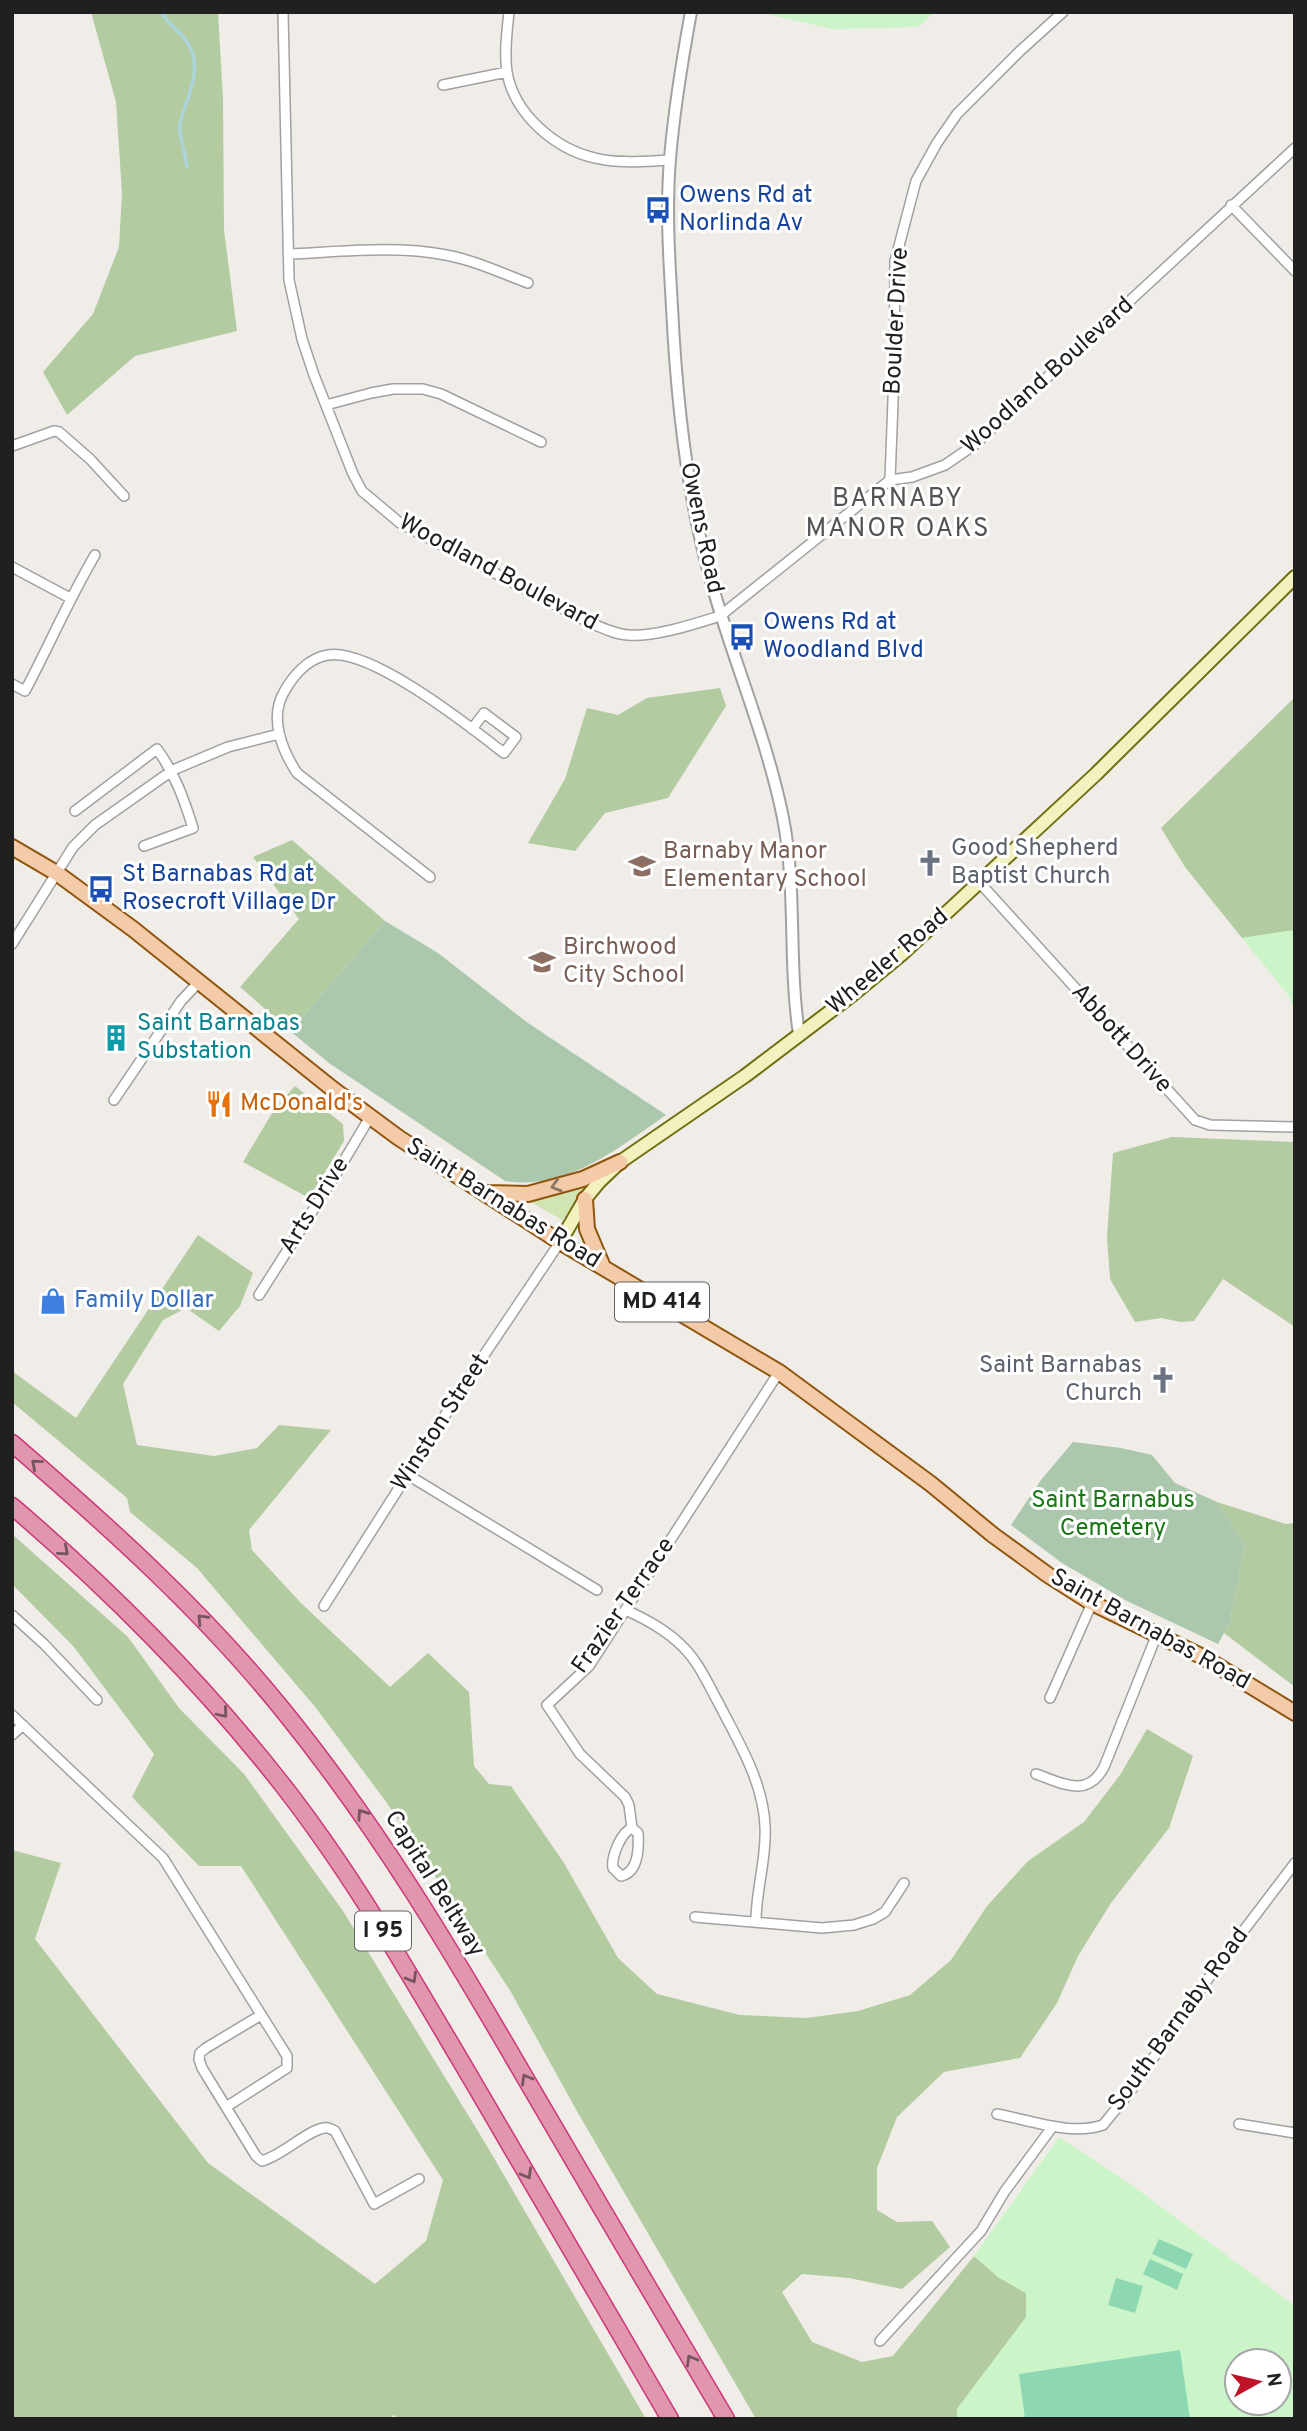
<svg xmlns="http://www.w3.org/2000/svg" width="1307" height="2431" viewBox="0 0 1307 2431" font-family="Overpass,sans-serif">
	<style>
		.grass { fill: #d1e5b2 }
		.forest { fill: #b2cba0 }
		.cemetery { fill: #abc7ac }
		.park { fill: #cbf5c9; fill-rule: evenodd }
		.pitch { fill: #8dd8b2 }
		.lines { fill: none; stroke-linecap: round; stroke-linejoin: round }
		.stream { stroke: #acd4d9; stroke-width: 3.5 }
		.minor-casing { stroke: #a1a1a1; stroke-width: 12 }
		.tertiary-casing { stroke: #a1a1a1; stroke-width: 14 }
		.secondary-casing { stroke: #706f0f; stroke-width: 16 }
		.primary-casing { stroke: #8f550d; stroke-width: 18 }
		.motorway-casing { stroke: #cc367b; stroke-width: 19 }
		.minor { stroke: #fff; stroke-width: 9 }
		.tertiary { stroke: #fff; stroke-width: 10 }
		.secondary { stroke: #f4f1c1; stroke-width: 12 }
		.primary { stroke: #f4cba8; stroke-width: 14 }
		.motorway { stroke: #e096ad; stroke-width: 16 }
		.oneway { stroke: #8a7664 }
		.oneway2 { stroke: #76555f }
		.labels { text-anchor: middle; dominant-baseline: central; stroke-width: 6; stroke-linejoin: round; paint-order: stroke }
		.shield { fill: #fff; stroke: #636363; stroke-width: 2 }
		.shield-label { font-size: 23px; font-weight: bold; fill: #202020 }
		.transit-label { font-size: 24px; fill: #164399; stroke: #fff; text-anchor: start }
		.street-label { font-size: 24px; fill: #202020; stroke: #fff }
		.worship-label { font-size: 24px; fill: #5b616d; stroke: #fff; text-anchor: start }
		.education-label { font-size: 24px; fill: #785e54; stroke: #fff; text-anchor: start }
		.culture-label { font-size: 24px; fill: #0d838f; stroke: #fff; text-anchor: start }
		.food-label { font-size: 24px; fill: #c56008; stroke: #fff; text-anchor: start }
		.shop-label { font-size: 24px; fill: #366cbe; stroke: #fff; text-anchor: start }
		.park-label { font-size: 24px; fill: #197716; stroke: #fff }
		.neighbourhood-label { font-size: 26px; letter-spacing: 2px; fill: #535353; stroke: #fff }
	</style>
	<rect width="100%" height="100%" fill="#f0ece8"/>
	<path class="grass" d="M 588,1184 L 562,1220 L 531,1202 L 531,1199 Z"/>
	<path class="forest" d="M 91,12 L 218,12 L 223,99 L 224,230 L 237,331 L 135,356 L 67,415 L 43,372 L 93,314 L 119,247 L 122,193 L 116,102 Z
		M 720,688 L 726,706 L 668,798 L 605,813 L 575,851 L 528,843 L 565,779 L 587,708 L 618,715 L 647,698 Z
		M 1295,697 L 1295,930 L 1242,938 L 1185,867 L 1161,828 Z
		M 292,840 L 385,921 L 290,1031 L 240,987 L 299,919 L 253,857 Z
		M 295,1086 L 343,1124 L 344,1141 L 309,1198 L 243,1162 L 275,1108 Z
		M 1172,1137 L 1295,1142 L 1295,1327 L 1223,1279 L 1194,1321 L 1181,1322 L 1161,1318 L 1135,1322 L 1110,1279 L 1107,1237 L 1113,1153 Z
		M 198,1235 L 253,1273 L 240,1306 L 219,1331 L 186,1308 L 163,1320 L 123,1384 L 137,1445 L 214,1456 L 257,1448 L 279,1425 L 331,1430 L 249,1530 L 252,1550 L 301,1603 L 390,1687 L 428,1653 L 469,1692 L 474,1766 L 489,1784 L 511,1786 L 564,1863 L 618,1958 L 657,1994 L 740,2015 L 807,2018 L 858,2011 L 910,1995 L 951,1960 L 987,1906 L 1028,1861 L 1084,1822 L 1120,1775 L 1147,1729 L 1193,1756 L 1169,1828 L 1111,1903 L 1078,1956 L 1057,2003 L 1020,2058 L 944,2072 L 897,2117 L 877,2168 L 877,2210 L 897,2222 L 932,2221 L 950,2247 L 902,2289 L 849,2278 L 802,2274 L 782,2292 L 812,2342 L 862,2362 L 893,2356 L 974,2256 L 998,2277 L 1026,2293 L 1026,2318 L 957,2409 L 957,2419 L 756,2419 L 578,2113 L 511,1992 L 387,1803 L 316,1708 L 197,1568 L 130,1512 L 127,1498 L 12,1402 L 12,1371 L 76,1418 Z
		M 1217,1502 L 1286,1524 L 1295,1523 L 1295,1687 L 1224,1633 L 1230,1622 L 1245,1545 Z
		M 12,1534 L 128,1637 L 179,1708 L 244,1774 L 343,1911 L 484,2141 L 646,2419 L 400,2419 L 393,2415 L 389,2419 L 12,2419 L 12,1850 L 61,1863 L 35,1939 L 208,2163 L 375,2284 L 426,2241 L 443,2180 L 241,1866 L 199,1866 L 132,1797 L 154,1754 L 74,1647 L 12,1584 Z"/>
	<path class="cemetery" d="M 385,921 L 438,953 L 528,1023 L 666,1115 C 618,1148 567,1191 505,1181 L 329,1063 L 290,1031 Z
		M 1073,1442 L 1121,1448 L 1152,1455 L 1175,1483 L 1217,1502 L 1245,1545 L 1230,1622 L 1218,1644 L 1127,1601 L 1062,1563 L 1011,1525 L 1041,1480 Z"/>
	<path class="park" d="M 758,12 L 935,12 L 918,27 L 833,29 Z
		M 1295,930 L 1295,1015 L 1289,996 L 1242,938 Z
		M 1059,2137 L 1133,2186 L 1295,2306 L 1295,2419 L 957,2419 L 957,2409 L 1026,2317 L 1026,2293 L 998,2277 L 974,2256 ZM 1237,2361 L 1279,2361 L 1279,2403 L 1237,2403 Z"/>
	<path class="pitch" d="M 1159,2239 L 1193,2254 L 1186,2269 L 1152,2254 Z
		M 1150,2259 L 1183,2274 L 1177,2290 L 1143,2274 Z
		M 1116,2278 L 1143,2286 L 1135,2313 L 1108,2305 Z
		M 1180,2350 L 1190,2419 L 1025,2419 L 1019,2374 Z"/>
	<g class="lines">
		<path class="stream" d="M 161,12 C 169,27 188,35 193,55 C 199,79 185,102 180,124 C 178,133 186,156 187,167"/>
		<defs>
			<path id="minor" d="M 283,12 L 289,280 L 302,339 L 314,375 L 353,474 L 362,491 L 400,523 L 586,621 C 600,627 614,634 628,635 C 656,637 694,624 720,616 L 890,480 L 912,477 L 945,465 L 974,445 L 1295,148
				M 509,12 C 507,31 504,53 507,72 C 514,114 555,149 595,158 C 619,164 646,161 670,160
				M 443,85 L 507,72
				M 1231,205 L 1295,271
				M 288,254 C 339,252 395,245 446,255 C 474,260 501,273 528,283
				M 326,405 L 371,393 L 393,389 L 423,389 L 441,394 L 541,442
				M 12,446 L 54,431 L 59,432 L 90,459 L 124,496
				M 890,480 L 894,374 L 895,261 L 916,181 L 937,143 L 957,114 L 1020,51 L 1063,12
				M 12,567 L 70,598
				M 12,684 L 25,691 C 49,646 69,599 95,555
				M 75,811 L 157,749 C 175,774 184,799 193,828 L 144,846
				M 430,877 L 297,773 C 282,750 269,718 284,692 C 293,676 308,658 328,655 C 371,648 469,726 504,753 L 516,737 L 484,713 L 472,729
				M 980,883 L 1195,1120 L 1210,1125 L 1295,1127
				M 12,944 L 73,847 L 95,825 L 173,770 L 228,747 L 279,734
				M 114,1100 L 181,1001 L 199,982
				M 259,1295 L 336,1174 L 370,1117
				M 408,1475 L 597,1590
				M 324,1606 L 472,1373 L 560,1242
				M 626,1610 C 647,1620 668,1631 684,1648 C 699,1663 708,1684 718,1702 C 738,1741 763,1781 765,1826 C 767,1858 756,1889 756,1921
				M 12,1615 L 44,1644 L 97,1700
				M 1050,1698 L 1092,1603
				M 12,1715 L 163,1858 L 287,2056 L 287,2068 L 226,2107
				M 12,1735 L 23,1725
				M 1036,1774 C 1062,1783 1087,1799 1104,1767 L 1157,1634
				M 632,1828 L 629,1805 L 625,1797 L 580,1754 L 547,1705 L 589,1666 L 779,1372
				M 632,1828 L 638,1833 C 639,1848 639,1872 621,1876 L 613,1868 C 611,1857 621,1832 632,1828 Z
				M 695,1917 L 822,1928 L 854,1925 L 873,1919 L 885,1912 L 904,1883
				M 261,2015 L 206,2048 L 200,2053 L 199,2059 L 202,2068 L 256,2156 L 262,2161 C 283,2155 306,2131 324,2128 C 329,2127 330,2129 335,2131 L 374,2204 L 419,2179
				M 997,2114 C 1029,2120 1071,2136 1103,2125 L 1129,2093 L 1219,1963 L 1295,1863
				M 1239,2124 L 1295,2133
				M 880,2341 L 981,2231 L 1005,2191 L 1053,2126"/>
			<path id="tertiary" d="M 691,12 C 682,61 674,110 670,159 C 666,208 669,258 672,307 C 676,390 684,473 704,554 C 725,643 765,728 783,818 C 797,889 788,962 799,1034"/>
			<path id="secondary" d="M 560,1242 L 585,1199 L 599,1182 L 620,1162 L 745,1076 L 852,995 L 903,953 L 1096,774 L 1295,577"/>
			<path id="primary" d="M 12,847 L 58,874 L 133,929 L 334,1090 L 399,1138 L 560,1242 L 779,1372 L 931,1484 L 993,1535 L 1048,1575 L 1092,1603 L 1203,1657 L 1295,1713
				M 484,1193 L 528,1194 L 583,1179 L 620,1162
				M 585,1199 L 587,1229 L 603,1267"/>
			<path id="motorway" d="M 12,1443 C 108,1526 202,1610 282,1709 C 378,1827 451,1950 527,2081 C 593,2194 659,2306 726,2419
				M 12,1506 C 110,1590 201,1681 281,1783 C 354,1876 412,1979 472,2080 C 538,2193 604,2306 670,2419"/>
		</defs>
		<use href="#minor" class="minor-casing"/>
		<use href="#tertiary" class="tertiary-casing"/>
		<use href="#secondary" class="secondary-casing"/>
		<use href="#primary" class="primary-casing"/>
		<use href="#motorway" class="motorway-casing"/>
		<use href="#minor" class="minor"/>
		<use href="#tertiary" class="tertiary"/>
		<use href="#secondary" class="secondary"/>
		<use href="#primary" class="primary"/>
		<use href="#motorway" class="motorway"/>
	</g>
	<defs><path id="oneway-chevron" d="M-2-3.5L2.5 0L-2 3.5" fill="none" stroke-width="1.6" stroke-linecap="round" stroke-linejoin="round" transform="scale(1.75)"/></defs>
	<use class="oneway" href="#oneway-chevron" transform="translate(556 1186) rotate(164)"/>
	<g class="oneway2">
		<use href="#oneway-chevron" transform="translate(36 1464) rotate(-139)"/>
		<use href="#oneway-chevron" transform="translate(64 1551) rotate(41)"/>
		<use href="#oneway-chevron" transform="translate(202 1619) rotate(-133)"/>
		<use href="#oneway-chevron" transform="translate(223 1713) rotate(50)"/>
		<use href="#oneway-chevron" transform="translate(362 1814) rotate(-125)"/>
		<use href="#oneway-chevron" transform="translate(412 1978) rotate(60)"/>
		<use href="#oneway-chevron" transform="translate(526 2079) rotate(-120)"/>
		<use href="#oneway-chevron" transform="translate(527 2174) rotate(60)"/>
		<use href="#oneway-chevron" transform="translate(691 2360) rotate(-120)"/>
	</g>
	<defs>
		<symbol id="bus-bare" viewBox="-9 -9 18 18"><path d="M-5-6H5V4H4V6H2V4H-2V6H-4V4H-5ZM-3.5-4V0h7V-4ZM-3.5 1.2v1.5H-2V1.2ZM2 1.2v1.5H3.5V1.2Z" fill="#1a4fb4" stroke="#fff" stroke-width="2.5" paint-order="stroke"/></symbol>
		<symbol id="church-bare" viewBox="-9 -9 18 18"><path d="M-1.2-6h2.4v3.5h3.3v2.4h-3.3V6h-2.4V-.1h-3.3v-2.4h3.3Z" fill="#6b7280" stroke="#fff" stroke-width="2.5" paint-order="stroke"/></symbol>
		<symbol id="school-bare" viewBox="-9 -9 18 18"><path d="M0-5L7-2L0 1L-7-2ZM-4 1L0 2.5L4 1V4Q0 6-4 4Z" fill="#8d6e63" stroke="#fff" stroke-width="2.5" paint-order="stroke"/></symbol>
		<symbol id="building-bare" viewBox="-9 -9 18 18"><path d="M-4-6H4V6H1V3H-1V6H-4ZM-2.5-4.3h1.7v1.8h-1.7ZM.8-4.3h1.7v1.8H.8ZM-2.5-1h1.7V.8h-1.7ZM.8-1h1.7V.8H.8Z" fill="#0f9aa8" stroke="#fff" stroke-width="2.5" paint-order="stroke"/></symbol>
		<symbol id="restaurant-bare" viewBox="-9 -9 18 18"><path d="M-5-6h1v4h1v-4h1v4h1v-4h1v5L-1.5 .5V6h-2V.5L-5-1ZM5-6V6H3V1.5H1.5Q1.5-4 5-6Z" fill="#e8710a" stroke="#fff" stroke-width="2.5" paint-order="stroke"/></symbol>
		<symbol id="shop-bare" viewBox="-9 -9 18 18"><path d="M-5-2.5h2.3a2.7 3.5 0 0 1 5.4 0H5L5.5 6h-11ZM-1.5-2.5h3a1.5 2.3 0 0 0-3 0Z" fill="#3f7fe0" stroke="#fff" stroke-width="2.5" paint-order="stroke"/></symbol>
	</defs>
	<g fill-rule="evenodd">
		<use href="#bus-bare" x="639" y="191" width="38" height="38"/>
		<use href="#bus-bare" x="723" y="618" width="38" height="38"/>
		<use href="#church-bare" x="911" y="844" width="38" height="38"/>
		<use href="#school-bare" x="623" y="847" width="38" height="38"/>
		<use href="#bus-bare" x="82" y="870" width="38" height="38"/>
		<use href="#school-bare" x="523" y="943" width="38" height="38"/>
		<use href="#building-bare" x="97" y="1019" width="38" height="38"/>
		<use href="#restaurant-bare" x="200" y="1085" width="38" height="38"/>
		<use href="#shop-bare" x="34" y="1282" width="38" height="38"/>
		<use href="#church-bare" x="1144" y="1361" width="38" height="38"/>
	</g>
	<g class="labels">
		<g class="shield">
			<rect x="615" y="1282.5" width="94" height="39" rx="5"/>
			<rect x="355" y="1911.5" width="56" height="39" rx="5"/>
		</g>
		<g class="shield-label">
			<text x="662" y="1302">MD 414</text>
			<text x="383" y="1931">I 95</text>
		</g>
		<g class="transit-label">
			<text x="679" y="196">Owens Rd at<tspan x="679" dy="28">Norlinda Av</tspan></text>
			<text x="763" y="623">Owens Rd at<tspan x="763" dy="28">Woodland Blvd</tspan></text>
			<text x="122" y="875">St Barnabas Rd at<tspan x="122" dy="28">Rosecroft Village Dr</tspan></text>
		</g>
		<g class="street-label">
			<text transform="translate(897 321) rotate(-87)">Boulder Drive</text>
			<text transform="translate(1048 376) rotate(-42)">Woodland Boulevard</text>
			<text transform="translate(701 528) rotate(78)">Owens Road</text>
			<text transform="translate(498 573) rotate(28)">Woodland Boulevard</text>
			<text transform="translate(888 962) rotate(-40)">Wheeler Road</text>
			<text transform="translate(1121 1039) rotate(48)">Abbott Drive</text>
			<text transform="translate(503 1204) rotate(32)">Saint Barnabas Road</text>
			<text transform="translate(315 1206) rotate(-58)">Arts Drive</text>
			<text transform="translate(441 1423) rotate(-57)">Winston Street</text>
			<text transform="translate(624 1606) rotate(-55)">Frazier Terrace</text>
			<text transform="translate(1150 1630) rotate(29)">Saint Barnabas Road</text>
			<text transform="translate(434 1884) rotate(58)">Capital Beltway</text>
			<text transform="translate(1179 2020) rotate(-54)">South Barnaby Road</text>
		</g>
		<g class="worship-label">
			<text x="951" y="849">Good Shepherd<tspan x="951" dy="28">Baptist Church</tspan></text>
			<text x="1142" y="1366" text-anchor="end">Saint Barnabas<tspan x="1142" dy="28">Church</tspan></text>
		</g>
		<g class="education-label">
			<text x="663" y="852">Barnaby Manor<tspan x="663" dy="28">Elementary School</tspan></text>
			<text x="563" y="948">Birchwood<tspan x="563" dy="28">City School</tspan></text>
		</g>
		<g class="culture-label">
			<text x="137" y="1024">Saint Barnabas<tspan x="137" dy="28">Substation</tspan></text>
		</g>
		<g class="food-label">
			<text x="240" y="1104">McDonald's</text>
		</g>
		<g class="shop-label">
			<text x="74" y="1301">Family Dollar</text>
		</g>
		<g class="park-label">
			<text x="1113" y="1501">Saint Barnabus<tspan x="1113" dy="28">Cemetery</tspan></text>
		</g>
		<g class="neighbourhood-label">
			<text x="898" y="499">BARNABY<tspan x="898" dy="30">MANOR OAKS</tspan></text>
		</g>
	</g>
	<rect width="1307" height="2431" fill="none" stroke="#202020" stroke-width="28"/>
	<g transform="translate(1258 2382) rotate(82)"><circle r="33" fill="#ffffff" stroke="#a6a6a6" stroke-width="2"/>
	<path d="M0-5L12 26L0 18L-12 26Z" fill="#bf1226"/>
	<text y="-10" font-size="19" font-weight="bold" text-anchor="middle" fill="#202020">N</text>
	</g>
</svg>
